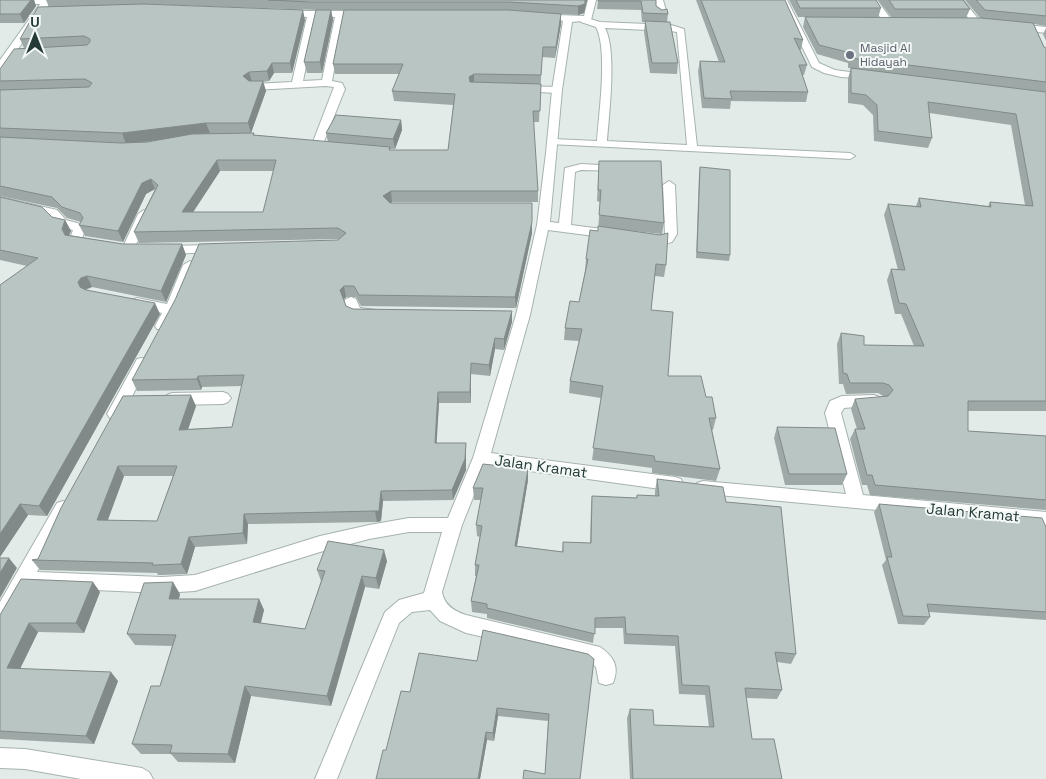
<svg xmlns="http://www.w3.org/2000/svg" width="1046" height="779" viewBox="0 0 1046 779" font-family="'Space Grotesk',sans-serif">
	<style>
		.lines { fill: none; stroke-linecap: round; stroke-linejoin: round }
		.lane-casing { stroke: #a6b2af; stroke-width: 2 }
		.street-casing { stroke: #a6b2af; stroke-width: 2 }
		.secondary-casing { stroke: #a2b5b1; stroke-width: 2 }
		.lane { fill: #fff; fill-rule: evenodd }
		.street { fill: #fff; fill-rule: evenodd }
		.secondary { fill: #fff; fill-rule: evenodd }
		.wall { fill: #9ea9a7; fill-rule: evenodd }
		.shaded-wall { fill: #818a88 }
		.building { fill: #b8c5c2; stroke: #818a88; fill-rule: evenodd }
		.worship-dot { fill: #6b7280; stroke: #f3f8f6; stroke-width: 2 }
		.labels { text-anchor: middle; dominant-baseline: central; stroke-width: 4; stroke-linejoin: round; paint-order: stroke }
		.far-worship-label { font-size: 12px; fill: #5b616d; stroke: #f3f8f6; text-anchor: start }
		.street-label { font-size: 15px; fill: #243a37; stroke: #f3f8f6 }
	</style>
	<rect width="100%" height="100%" fill="#e3ebe8"/>
	<g class="lines">
		<defs>
			<path id="lane" d="M 0,0 L 49,0 L 51,2 L 47,4 L 0,4 Z
				M 584,17 L 600,22 L 671,25 L 684,29 L 697,146 L 850,153 L 855,156 L 850,159 L 549,144 L 549,140 L 553,139 L 597,141 C 599,112 608,50 596,27 L 581,22 L 580,20 ZM 605,28 L 670,31 L 677,32 L 687,145 L 607,141 C 609,114 617,50 605,28 Z
				M 522,86 L 557,87 L 562,90 L 557,93 L 519,91 L 519,87 Z"/>
			<path id="street" d="M 588,0 L 596,0 L 591,20 L 572,22 L 562,90 L 550,222 L 559,223 L 565,168 L 581,164 L 618,166 L 622,167 L 624,169 L 622,171 L 581,170 L 575,172 L 571,225 L 610,230 L 616,234 L 610,238 L 548,230 L 530,315 L 491,453 L 675,477 L 681,479 L 683,484 L 681,489 L 675,491 L 486,465 L 462,525 L 442,592 C 444,605 454,611 466,615 L 600,647 C 613,656 620,666 613,683 L 606,685 L 599,683 L 596,667 L 588,661 L 466,633 L 440,621 L 430,610 L 412,612 L 399,623 L 337,779 L 315,779 L 385,612 L 399,600 L 424,593 L 442,532 L 409,532 L 369,539 L 320,552 L 195,591 L 162,593 L 28,587 L 7,625 L 0,628 L 0,602 L 57,503 L 63,501 L 69,503 L 71,508 L 37,572 L 162,577 L 195,575 L 320,536 L 369,525 L 409,518 L 448,518 L 473,458 L 516,315 L 537,225 L 546,153 L 552,90 L 563,21 L 553,18 L 558,15 L 584,16 Z
				M 655,0 L 663,0 L 667,14 L 665,16 L 662,17 L 657,14 Z
				M 779,0 L 787,0 L 819,63 L 835,70 L 872,75 L 872,79 L 841,77 L 824,73 L 812,67 Z
				M 868,0 L 877,0 L 893,22 L 891,24 L 885,24 Z
				M 954,0 L 963,0 L 980,21 L 980,25 L 974,25 Z
				M 281,11 L 363,11 L 368,14 L 363,17 L 344,17 L 332,81 L 342,83 L 345,89 L 321,149 L 317,150 L 311,147 L 334,87 L 326,86 L 252,90 L 247,87 L 252,84 L 292,82 L 307,17 L 278,16 L 276,14 ZM 316,17 L 335,17 L 322,80 L 303,81 Z
				M 1016,24 L 1046,27 L 1046,33 L 1013,29 L 1013,25 Z
				M 669,181 L 675,185 L 677,234 L 672,242 C 662,245 654,245 644,242 L 642,239 L 644,236 L 658,237 L 665,234 L 663,185 Z
				M 0,197 L 57,210 L 66,220 L 84,225 L 86,228 L 82,238 L 95,241 L 97,244 L 91,248 L 71,244 L 69,241 L 73,230 L 58,226 L 49,216 L 0,205 Z
				M 144,210 L 150,214 L 134,249 L 133,252 L 123,252 L 122,249 L 138,214 Z
				M 216,245 L 221,246 L 222,249 L 221,252 L 164,254 L 158,250 L 164,246 Z
				M 190,261 L 197,265 L 178,310 L 167,329 L 157,329 L 155,326 L 162,313 L 132,306 L 130,303 L 132,300 L 137,298 L 167,304 L 183,265 Z
				M 351,297 L 356,299 L 360,308 L 376,310 L 378,313 L 376,316 L 350,316 L 344,302 L 346,299 Z
				M 142,358 L 147,359 L 149,363 L 123,414 L 120,418 L 115,420 L 110,418 L 107,414 L 137,359 Z
				M 223,392 L 228,394 L 231,398 L 228,402 L 223,404 L 172,405 L 167,403 L 164,399 L 167,395 L 172,393 Z
				M 874,395 L 879,397 L 882,401 L 879,405 L 844,408 L 841,413 L 863,495 L 1046,512 L 1046,526 L 697,493 L 695,488 L 697,483 L 703,481 L 846,494 L 825,413 L 830,401 L 842,396 Z
				M 0,748 L 25,749 L 142,768 L 149,772 L 153,779 L 81,779 L 25,769 L 0,768 Z"/>
			<path id="secondary" d="M 43,0 L 52,0 L 4,69 L 0,70 L 0,60 Z"/>
		</defs>
		<use href="#lane" class="lane-casing"/>
		<use href="#street" class="street-casing"/>
		<use href="#secondary" class="secondary-casing"/>
		<use href="#lane" class="lane"/>
		<use href="#street" class="street"/>
		<use href="#secondary" class="secondary"/>
	</g>
	<path class="wall" d="M 0,0 L 34,0 L 36,6 L 24,23 L 0,23 Z
		M 46,0 L 587,0 L 584,13 L 578,15 L 561,14 L 561,24 L 555,58 L 542,57 L 539,122 L 533,122 L 538,191 L 538,202 L 392,202 L 391,203 L 532,233 L 516,308 L 361,306 L 356,297 L 346,297 L 344,300 L 346,306 L 353,309 L 512,311 L 512,322 L 504,350 L 495,349 L 490,376 L 471,374 L 471,403 L 439,403 L 436,443 L 466,443 L 466,470 L 453,500 L 383,501 L 381,521 L 377,522 L 248,524 L 247,544 L 195,547 L 187,574 L 162,575 L 158,575 L 157,573 L 40,570 L 32,560 L 38,559 L 61,508 L 196,406 L 188,429 L 232,427 L 242,386 L 202,387 L 201,390 L 137,391 L 132,380 L 339,239 L 139,243 L 134,232 L 155,189 L 146,194 L 123,242 L 85,236 L 79,225 L 81,222 L 67,218 L 57,208 L 0,196 L 0,81 L 24,48 L 20,39 L 49,7 ZM 146,4 L 316,10 L 304,62 L 307,73 L 322,73 L 333,20 L 331,10 L 344,10 L 333,64 L 335,74 L 399,74 L 392,91 L 394,101 L 453,105 L 448,150 L 390,150 L 390,149 L 395,149 L 402,130 L 401,120 L 326,133 L 328,142 L 255,135 L 251,133 L 266,91 L 263,82 L 269,81 L 274,73 L 292,73 L 305,20 ZM 220,171 L 274,171 L 263,212 L 193,212 ZM 124,476 L 173,476 L 157,521 L 108,520 Z
		M 598,0 L 656,0 L 656,6 L 668,14 L 667,22 L 678,63 L 677,74 L 650,73 L 644,32 L 645,22 L 642,22 L 641,10 L 597,9 Z
		M 696,0 L 785,0 L 803,40 L 801,50 L 799,50 L 807,65 L 804,75 L 802,75 L 808,92 L 806,102 L 731,101 L 730,109 L 702,108 L 698,71 L 700,61 L 719,62 Z
		M 789,0 L 876,0 L 881,8 L 878,18 L 892,18 L 878,0 L 963,0 L 970,9 L 966,18 L 980,18 L 965,0 L 1046,0 L 1046,26 L 1034,24 L 1044,47 L 1046,48 L 1046,411 L 968,411 L 968,431 L 1046,436 L 1046,510 L 870,495 L 867,485 L 862,485 L 850,439 L 855,429 L 857,429 L 851,409 L 855,399 L 885,397 L 878,393 L 846,394 L 843,384 L 839,384 L 837,344 L 841,333 L 864,345 L 914,346 L 901,314 L 895,314 L 887,280 L 891,269 L 898,270 L 884,215 L 888,204 L 916,206 L 919,198 L 988,206 L 990,202 L 1025,205 L 1011,125 L 929,113 L 932,138 L 928,148 L 874,141 L 873,115 L 863,105 L 848,103 L 848,78 L 851,68 L 848,68 L 848,63 L 817,54 L 803,27 L 805,17 L 826,17 L 798,17 Z
		M 1046,28 L 1046,41 L 1043,34 Z
		M 599,161 L 664,223 L 662,234 L 666,265 L 664,277 L 655,276 L 651,310 L 668,376 L 706,397 L 716,418 L 713,430 L 712,430 L 720,469 L 716,481 L 652,473 L 652,468 L 592,460 L 601,398 L 569,393 L 570,381 L 579,341 L 564,340 L 565,328 L 579,302 L 585,271 L 586,259 L 598,231 L 600,202 L 597,201 ZM 625,230 L 661,234 L 660,235 Z
		M 700,167 L 730,255 L 729,261 L 696,258 L 699,173 Z
		M 0,197 L 52,217 L 65,220 L 71,231 L 69,235 L 123,244 L 182,244 L 186,255 L 166,302 L 92,287 L 86,290 L 160,314 L 47,516 L 28,515 L 0,557 L 0,285 L 27,266 L 0,260 Z
		M 777,427 L 847,474 L 842,485 L 785,485 L 774,438 Z
		M 657,479 L 726,502 L 796,654 L 791,664 L 777,662 L 782,690 L 777,699 L 746,698 L 752,739 L 782,779 L 630,779 L 627,718 L 630,709 L 654,725 L 709,727 L 705,695 L 679,694 L 675,646 L 624,644 L 623,628 L 595,628 L 593,643 L 487,618 L 487,614 L 472,612 L 471,601 L 476,576 L 475,576 L 475,565 L 480,537 L 477,536 L 476,525 L 481,500 L 474,500 L 473,488 L 528,480 L 517,546 L 562,552 L 563,542 L 590,543 L 591,507 L 592,496 L 636,498 L 637,495 L 655,496 L 655,491 Z
		M 879,504 L 1046,527 L 1046,620 L 929,612 L 930,617 L 924,625 L 898,624 L 882,565 L 886,560 L 874,512 Z
		M 387,561 L 379,589 L 365,587 L 331,706 L 251,696 L 235,763 L 178,762 L 171,754 L 141,754 L 132,744 L 160,686 L 172,646 L 135,645 L 127,634 L 180,594 L 179,599 L 259,599 L 264,610 L 261,623 L 305,629 L 321,581 L 317,570 Z
		M 100,592 L 84,633 L 38,632 L 20,669 L 118,681 L 94,744 L 0,739 L 0,615 Z
		M 588,654 L 545,774 L 548,721 L 498,716 L 494,741 L 487,740 L 480,779 L 376,779 L 386,750 L 410,692 L 477,661 Z"/>
	<path class="shaded-wall" d="M 31,0 L 34,0 L 36,6 L 24,23 L 20,14 Z
		M 585,0 L 587,0 L 584,13 L 578,15 L 578,6 Z
		M 303,10 L 305,20 L 292,73 L 290,63 Z
		M 331,10 L 333,20 L 322,73 L 320,62 Z
		M 561,14 L 561,24 L 555,58 L 556,47 Z
		M 272,63 L 274,73 L 269,81 L 267,71 Z
		M 249,72 L 252,82 L 245,86 L 243,76 Z
		M 474,74 L 474,84 L 469,87 L 469,77 Z
		M 263,81 L 266,91 L 251,133 L 248,123 Z
		M 401,120 L 402,130 L 395,149 L 393,139 Z
		M 206,123 L 210,133 L 126,144 L 122,133 Z
		M 217,160 L 220,171 L 186,223 L 182,212 Z
		M 151,179 L 155,189 L 146,194 L 123,242 L 118,231 L 142,183 Z
		M 391,191 L 392,202 L 384,207 L 383,196 Z
		M 65,220 L 71,231 L 67,240 L 62,229 Z
		M 532,222 L 532,233 L 516,308 L 515,297 Z
		M 182,244 L 186,255 L 166,302 L 161,291 Z
		M 87,276 L 92,287 L 86,289 L 83,293 L 85,298 L 78,282 L 81,278 Z
		M 344,286 L 346,297 L 342,301 L 340,290 Z
		M 155,303 L 160,314 L 47,516 L 39,506 Z
		M 512,311 L 512,322 L 504,350 L 504,339 Z
		M 495,338 L 495,349 L 490,376 L 489,365 Z
		M 471,363 L 471,403 L 470,392 Z
		M 198,376 L 202,387 L 201,390 L 197,379 Z
		M 438,392 L 439,403 L 436,454 L 435,443 Z
		M 191,395 L 196,406 L 184,441 L 179,430 Z
		M 466,443 L 466,470 L 453,500 L 452,490 Z
		M 118,466 L 124,476 L 104,530 L 97,520 Z
		M 528,469 L 528,480 L 515,557 L 515,546 Z
		M 381,491 L 383,501 L 381,521 L 377,522 L 375,511 Z
		M 20,504 L 28,515 L 0,557 L 0,534 Z
		M 244,514 L 248,524 L 247,544 L 243,533 Z
		M 189,537 L 195,547 L 187,574 L 181,564 Z
		M 384,550 L 387,561 L 379,589 L 376,578 Z
		M 9,558 L 17,568 L 0,598 L 0,573 Z
		M 362,576 L 365,587 L 331,706 L 327,696 Z
		M 93,582 L 100,592 L 84,633 L 76,623 Z
		M 173,582 L 180,594 L 176,610 L 169,599 Z
		M 259,599 L 264,610 L 258,633 L 253,622 Z
		M 29,623 L 38,632 L 16,677 L 7,668 Z
		M 111,672 L 118,681 L 94,744 L 86,736 Z
		M 245,686 L 251,696 L 235,763 L 228,754 Z
		M 497,708 L 498,716 L 494,741 L 493,733 Z
		M 486,732 L 487,740 L 480,779 L 478,779 Z"/>
	<path class="building" d="M 0,0 L 31,0 L 20,14 L 0,14 Z
		M 268,0 L 585,0 L 585,4 L 578,6 L 509,2 L 310,2 Z
		M 598,0 L 656,0 L 656,6 L 662,10 L 667,9 L 668,14 L 643,13 L 641,1 L 598,1 Z
		M 701,0 L 785,0 L 803,40 L 794,38 L 807,65 L 799,65 L 808,92 L 730,91 L 732,99 L 704,98 L 700,61 L 725,62 Z
		M 796,0 L 876,0 L 881,8 L 800,8 Z
		M 889,0 L 963,0 L 970,9 L 895,9 Z
		M 976,0 L 1046,0 L 1046,16 L 985,10 Z
		M 143,4 L 303,10 L 290,63 L 272,63 L 267,71 L 249,72 L 243,76 L 249,81 L 263,81 L 248,123 L 206,123 L 122,133 L 0,128 L 0,90 L 89,87 L 92,83 L 85,79 L 0,81 L 0,69 L 14,49 L 87,45 L 90,42 L 90,39 L 84,36 L 20,39 L 38,7 Z
		M 316,10 L 331,10 L 320,62 L 304,62 Z
		M 344,10 L 509,10 L 561,14 L 556,47 L 543,47 L 541,75 L 474,74 L 469,77 L 470,82 L 541,84 L 540,111 L 533,111 L 538,191 L 391,191 L 383,196 L 390,203 L 532,203 L 532,222 L 515,297 L 359,295 L 354,286 L 344,286 L 340,290 L 346,306 L 353,309 L 512,311 L 504,339 L 495,338 L 489,365 L 471,363 L 470,392 L 438,392 L 435,443 L 466,443 L 465,459 L 452,490 L 381,491 L 379,511 L 375,511 L 244,514 L 243,533 L 189,537 L 181,564 L 156,565 L 152,565 L 153,563 L 32,560 L 38,559 L 61,508 L 123,396 L 191,395 L 179,430 L 232,427 L 244,375 L 198,376 L 197,379 L 132,380 L 175,300 L 199,244 L 338,240 L 346,233 L 338,228 L 134,232 L 158,185 L 151,179 L 142,183 L 118,231 L 79,225 L 83,218 L 80,213 L 62,207 L 52,197 L 0,186 L 0,137 L 121,143 L 147,142 L 192,134 L 254,133 L 253,135 L 390,147 L 389,150 L 448,150 L 455,94 L 392,91 L 403,64 L 333,64 ZM 217,160 L 276,160 L 263,212 L 182,212 ZM 118,466 L 177,466 L 157,521 L 97,520 Z
		M 805,17 L 981,18 L 1033,23 L 1044,47 L 1046,48 L 1046,82 L 851,58 L 851,53 L 819,45 Z
		M 645,21 L 670,22 L 678,63 L 652,63 Z
		M 851,68 L 1046,92 L 1046,401 L 968,401 L 968,431 L 1046,436 L 1046,500 L 875,485 L 872,475 L 867,475 L 855,429 L 865,429 L 855,399 L 888,396 L 893,390 L 889,385 L 883,383 L 850,383 L 847,374 L 843,373 L 841,333 L 864,336 L 864,345 L 924,346 L 906,304 L 899,303 L 891,269 L 905,270 L 888,204 L 921,207 L 919,198 L 991,207 L 990,202 L 1033,206 L 1016,114 L 928,102 L 932,138 L 878,131 L 877,105 L 866,95 L 851,93 Z
		M 336,115 L 401,120 L 393,139 L 326,133 Z
		M 599,161 L 661,161 L 664,223 L 599,215 L 601,190 L 598,190 Z
		M 700,167 L 730,170 L 730,255 L 697,252 Z
		M 0,197 L 42,207 L 52,217 L 65,220 L 62,229 L 65,235 L 123,244 L 182,244 L 161,291 L 87,276 L 81,278 L 78,282 L 80,287 L 86,290 L 155,303 L 39,506 L 20,504 L 0,534 L 0,285 L 38,258 L 0,250 Z
		M 598,226 L 660,235 L 668,233 L 666,265 L 656,264 L 651,310 L 673,312 L 668,376 L 701,376 L 706,397 L 712,397 L 716,418 L 709,418 L 720,469 L 655,461 L 654,456 L 593,448 L 603,386 L 570,381 L 582,329 L 565,328 L 570,301 L 579,302 L 588,259 L 586,259 L 590,230 L 598,231 Z
		M 777,427 L 835,428 L 847,474 L 789,474 Z
		M 483,464 L 528,469 L 515,546 L 563,552 L 563,542 L 591,543 L 592,496 L 637,498 L 637,495 L 659,496 L 657,479 L 723,487 L 726,502 L 781,507 L 796,654 L 775,652 L 782,690 L 745,688 L 752,739 L 774,739 L 782,779 L 633,779 L 630,709 L 653,710 L 654,725 L 714,727 L 709,686 L 682,685 L 678,636 L 626,634 L 625,617 L 595,618 L 595,634 L 487,608 L 487,604 L 471,601 L 479,565 L 475,565 L 482,526 L 476,525 L 483,488 L 473,488 Z
		M 879,504 L 1042,518 L 1046,527 L 1046,612 L 927,604 L 930,617 L 903,616 L 887,557 L 892,557 Z
		M 328,541 L 384,550 L 376,578 L 362,576 L 327,696 L 245,686 L 228,754 L 170,753 L 172,745 L 132,744 L 151,686 L 160,686 L 176,635 L 127,634 L 144,583 L 173,582 L 169,599 L 259,599 L 253,622 L 305,629 L 325,571 L 317,570 Z
		M 0,558 L 9,558 L 0,573 Z
		M 21,579 L 93,582 L 76,623 L 29,623 L 7,668 L 111,672 L 86,736 L 0,731 L 0,615 Z
		M 483,630 L 588,654 L 594,659 L 580,779 L 523,779 L 524,770 L 545,774 L 549,714 L 497,708 L 493,733 L 486,732 L 478,779 L 376,779 L 383,750 L 386,750 L 401,691 L 410,692 L 419,653 L 477,661 Z"/>
	<circle class="worship-dot" cx="850" cy="55" r="5"/>
	<g class="labels">
		<g class="far-worship-label">
			<text x="860" y="48">Masjid Al<tspan x="860" dy="14">Hidayah</tspan></text>
		</g>
		<g class="street-label">
			<text transform="translate(541 466) rotate(8)">Jalan Kramat</text>
			<text transform="translate(973 512) rotate(5)">Jalan Kramat</text>
		</g>
	</g>
	<g transform="translate(35 35)" stroke="#f3f8f6" stroke-width="4" paint-order="stroke">
	<path d="M0-4L9 19L0 12L-9 19Z" fill="#243a37"/>
	<text y="-8" font-size="14" font-weight="bold" text-anchor="middle" fill="#243a37">U</text>
	</g>
</svg>
